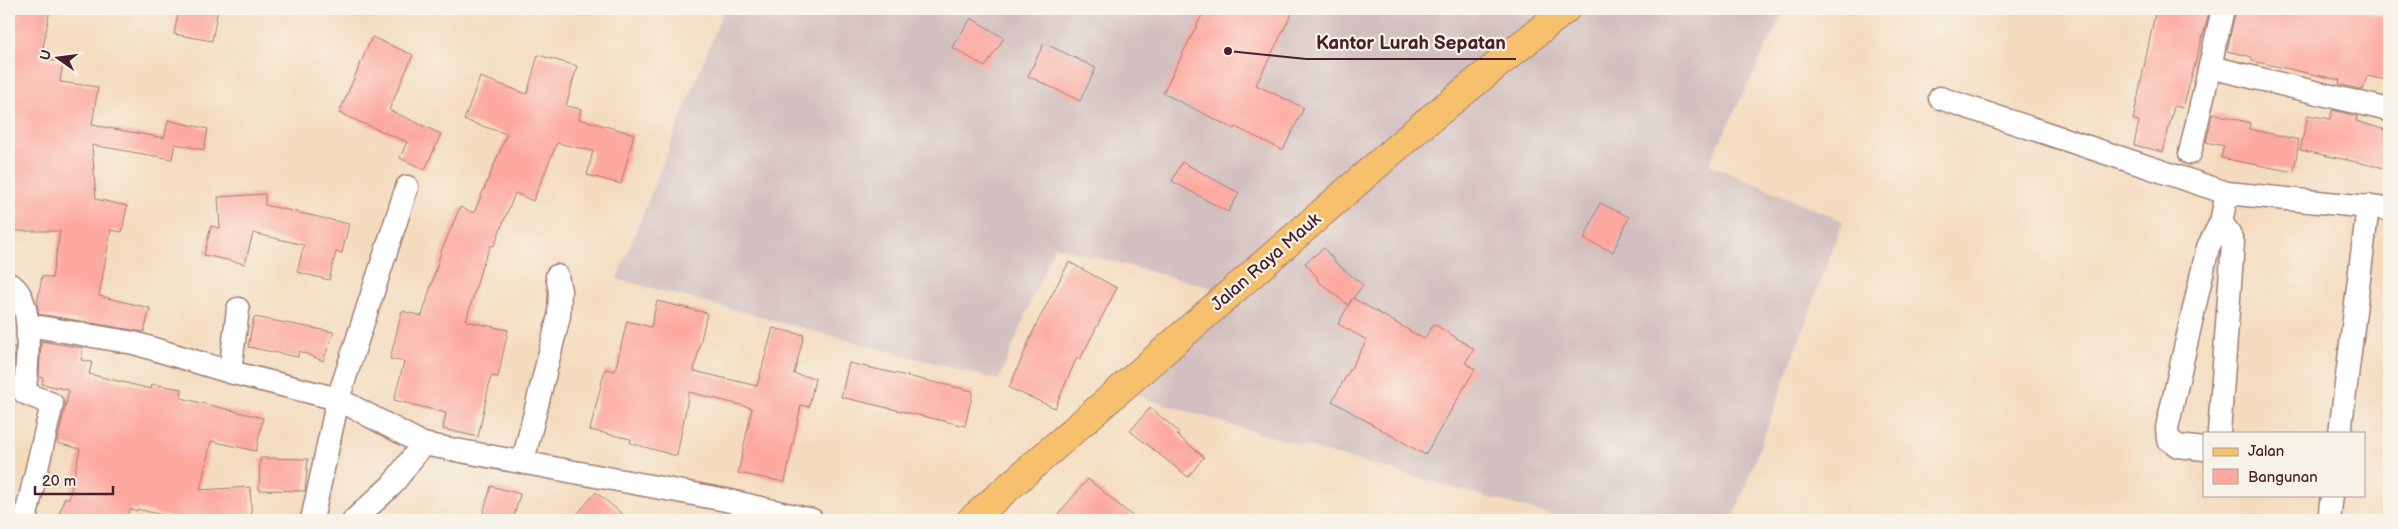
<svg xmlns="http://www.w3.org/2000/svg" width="2398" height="529" viewBox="0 0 2398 529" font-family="'Balsamiq Sans',sans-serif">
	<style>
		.industrial { fill: #d2bfbf }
		.building { fill: #fda9a0 }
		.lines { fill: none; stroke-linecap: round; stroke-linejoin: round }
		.minor-casing { stroke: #9f7d74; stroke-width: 25 }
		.primary-casing { stroke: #9f7d74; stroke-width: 30 }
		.minor { stroke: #fff; stroke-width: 22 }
		.primary { stroke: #f7c06c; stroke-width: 28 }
		.labels { text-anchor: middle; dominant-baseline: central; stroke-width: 4.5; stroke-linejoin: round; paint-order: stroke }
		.street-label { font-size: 18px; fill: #4a1f2b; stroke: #f7f3e8 }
		.leader { fill: none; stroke: #4a1f2b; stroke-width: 2 }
		.callout-dot { fill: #4a1f2b; stroke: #f7f3e8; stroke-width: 2 }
		.callout-label { font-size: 19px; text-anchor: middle; font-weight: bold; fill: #4a1f2b; stroke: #f7f3e8; stroke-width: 4.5; stroke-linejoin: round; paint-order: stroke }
	</style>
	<rect width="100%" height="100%" fill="#f7f3e8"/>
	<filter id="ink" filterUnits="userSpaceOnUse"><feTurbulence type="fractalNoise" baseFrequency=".02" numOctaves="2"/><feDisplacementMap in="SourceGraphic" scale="10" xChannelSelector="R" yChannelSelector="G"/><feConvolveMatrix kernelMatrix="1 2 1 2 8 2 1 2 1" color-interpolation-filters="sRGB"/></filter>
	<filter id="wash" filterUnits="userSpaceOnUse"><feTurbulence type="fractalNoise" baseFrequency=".0096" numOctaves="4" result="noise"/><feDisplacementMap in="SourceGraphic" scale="20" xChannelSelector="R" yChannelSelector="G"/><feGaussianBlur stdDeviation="1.12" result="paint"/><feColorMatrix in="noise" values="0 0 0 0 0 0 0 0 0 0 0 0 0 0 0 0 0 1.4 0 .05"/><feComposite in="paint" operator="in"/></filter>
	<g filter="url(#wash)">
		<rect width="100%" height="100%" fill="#f4dbbe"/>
		<path class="industrial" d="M 724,9 L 1785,9 L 1709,164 L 1843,221 L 1733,520 L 1569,520 L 1248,430 L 1105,386 L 1216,289 L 1054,246 L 999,380 L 617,279 Z"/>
		<g id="blocks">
			<path class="building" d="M 9,9 L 50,9 L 41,59 L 63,62 L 60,82 L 98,87 L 92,125 L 164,138 L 168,120 L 208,129 L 204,150 L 175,144 L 172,159 L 92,145 L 96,199 L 127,206 L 122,232 L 111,230 L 99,296 L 150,308 L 144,332 L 39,314 L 37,304 L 42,276 L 52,278 L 60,231 L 9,231 Z
				M 179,9 L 218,9 L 212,41 L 174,34 Z
				M 1205,9 L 1294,9 L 1256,85 L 1304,108 L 1283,150 L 1235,127 L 1234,129 L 1163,93 Z
				M 2156,9 L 2210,9 L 2183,108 L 2174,106 L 2163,152 L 2134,145 L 2139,121 L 2133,120 Z
				M 2236,9 L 2355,9 L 2389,19 L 2389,81 L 2367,76 L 2363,90 L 2339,84 L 2340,80 L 2252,61 L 2252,57 L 2227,51 Z
				M 971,18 L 1004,38 L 985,67 L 952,47 Z
				M 372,37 L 413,55 L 389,110 L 441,134 L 425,170 L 400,158 L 407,142 L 339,113 Z
				M 1044,43 L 1096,68 L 1080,101 L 1028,76 Z
				M 538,55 L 577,66 L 566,106 L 581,109 L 579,119 L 634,134 L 621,184 L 587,175 L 593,151 L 557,143 L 533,201 L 515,193 L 494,246 L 491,245 L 482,266 L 466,321 L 508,330 L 498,377 L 491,376 L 478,437 L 443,429 L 446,413 L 394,400 L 404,362 L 390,359 L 402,311 L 422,316 L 441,252 L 460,207 L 474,213 L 507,134 L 464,120 L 480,77 L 527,94 Z
				M 2332,110 L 2357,116 L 2356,121 L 2389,131 L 2389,169 L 2300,150 L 2308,115 L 2330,119 Z
				M 2213,113 L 2250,123 L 2249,129 L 2299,140 L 2294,172 L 2221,158 L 2224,146 L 2206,142 Z
				M 1182,162 L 1239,193 L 1228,212 L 1172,181 Z
				M 265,194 L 265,205 L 349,224 L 342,253 L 336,252 L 329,280 L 297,272 L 304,245 L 253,233 L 245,264 L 204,255 L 211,226 L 220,228 L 218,197 Z
				M 1600,203 L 1629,217 L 1613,252 L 1584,239 Z
				M 1324,248 L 1337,264 L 1363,285 L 1353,298 L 1424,339 L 1434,324 L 1474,349 L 1465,363 L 1475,369 L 1425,455 L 1332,401 L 1367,340 L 1338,324 L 1352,299 L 1348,305 L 1317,280 L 1318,278 L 1305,263 Z
				M 1069,262 L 1117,288 L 1080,359 L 1077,357 L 1055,408 L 1009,388 L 1036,325 Z
				M 657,301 L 707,313 L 694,371 L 757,386 L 773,328 L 804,335 L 794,374 L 815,378 L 809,407 L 801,405 L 785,482 L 738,473 L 752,408 L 689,392 L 677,456 L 630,443 L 631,439 L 590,430 L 605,369 L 615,371 L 627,321 L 651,327 Z
				M 254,317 L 334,332 L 323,361 L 299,351 L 298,357 L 248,347 Z
				M 41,341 L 83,348 L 81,360 L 92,362 L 89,374 L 151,389 L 152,384 L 182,389 L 181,398 L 263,418 L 256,451 L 211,441 L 200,490 L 250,487 L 252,520 L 183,520 L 137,509 L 137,511 L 130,509 L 125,520 L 57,520 L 65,497 L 69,499 L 80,449 L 57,443 L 69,390 L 42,384 L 43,378 L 39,377 Z
				M 9,346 L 15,347 L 13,375 L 9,374 Z
				M 849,363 L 973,391 L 965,426 L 841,397 Z
				M 1150,408 L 1179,432 L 1177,435 L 1204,457 L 1188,477 L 1130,431 Z
				M 260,458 L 308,459 L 305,491 L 259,490 Z
				M 1088,479 L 1137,520 L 1053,520 Z
				M 491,486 L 520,494 L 513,520 L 481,520 Z
				M 596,492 L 629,520 L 572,520 Z"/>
		</g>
	</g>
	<g filter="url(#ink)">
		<use href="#blocks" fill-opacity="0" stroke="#9f7d74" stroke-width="1"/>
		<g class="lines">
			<defs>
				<path id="minor" d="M 2210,67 L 2389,110
					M 1940,98 L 2227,193 L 2389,209
					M 2190,153 L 2223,9
					M 9,284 C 37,297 26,367 25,393 L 52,404 L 25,520
					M 28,325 L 134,343 L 230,372 L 338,399 L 423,444 L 726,500 L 812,520
					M 230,372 L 238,309
					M 2219,433 L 2233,243 L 2229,233 L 2221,222
					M 2340,433 L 2368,206
					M 2204,449 L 2178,446 L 2168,439 L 2167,428 L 2208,247 L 2221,222 L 2227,193
					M 523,461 L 559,316 L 560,291 L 557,276
					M 312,520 L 338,399 L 407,187
					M 354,520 L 392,485 L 423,444
					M 2329,520 L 2332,495"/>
				<path id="primary" d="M 971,520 L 1419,128 L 1566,9"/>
			</defs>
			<use href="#minor" class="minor-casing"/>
			<use href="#primary" class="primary-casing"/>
			<use href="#minor" class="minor"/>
			<use href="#primary" class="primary"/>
		</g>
	</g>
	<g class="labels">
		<g class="street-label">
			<text transform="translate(1266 262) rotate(-41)">Jalan Raya Mauk</text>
		</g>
	</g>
	<path class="leader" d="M1228 51L1306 59H1516"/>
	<circle class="callout-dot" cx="1228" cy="51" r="5"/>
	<g class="callout-label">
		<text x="1411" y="49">Kantor Lurah Sepatan</text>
	</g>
	<rect width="2398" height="529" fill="none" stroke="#f7f3e8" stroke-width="30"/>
	<rect x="2203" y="432" width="162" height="65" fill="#f7f3e8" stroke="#b29e9c"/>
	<rect x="2213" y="448" width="25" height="8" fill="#f7c06c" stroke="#b29e9c"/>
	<text x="2248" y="456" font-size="15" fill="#4a1f2b">Jalan</text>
	<rect x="2213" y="469" width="25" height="15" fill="#fda9a0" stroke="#b29e9c"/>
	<text x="2248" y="482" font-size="15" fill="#4a1f2b">Bangunan</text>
	<g transform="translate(58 58) rotate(284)" stroke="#f7f3e8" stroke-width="4" paint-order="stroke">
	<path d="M0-4L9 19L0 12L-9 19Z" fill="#4a1f2b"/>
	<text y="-8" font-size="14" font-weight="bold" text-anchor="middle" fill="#4a1f2b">U</text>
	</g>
	<path d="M35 486v8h78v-8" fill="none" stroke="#4a1f2b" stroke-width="2.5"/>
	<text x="42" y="486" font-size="15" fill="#4a1f2b" stroke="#f7f3e8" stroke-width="4" paint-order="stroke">20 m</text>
</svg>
